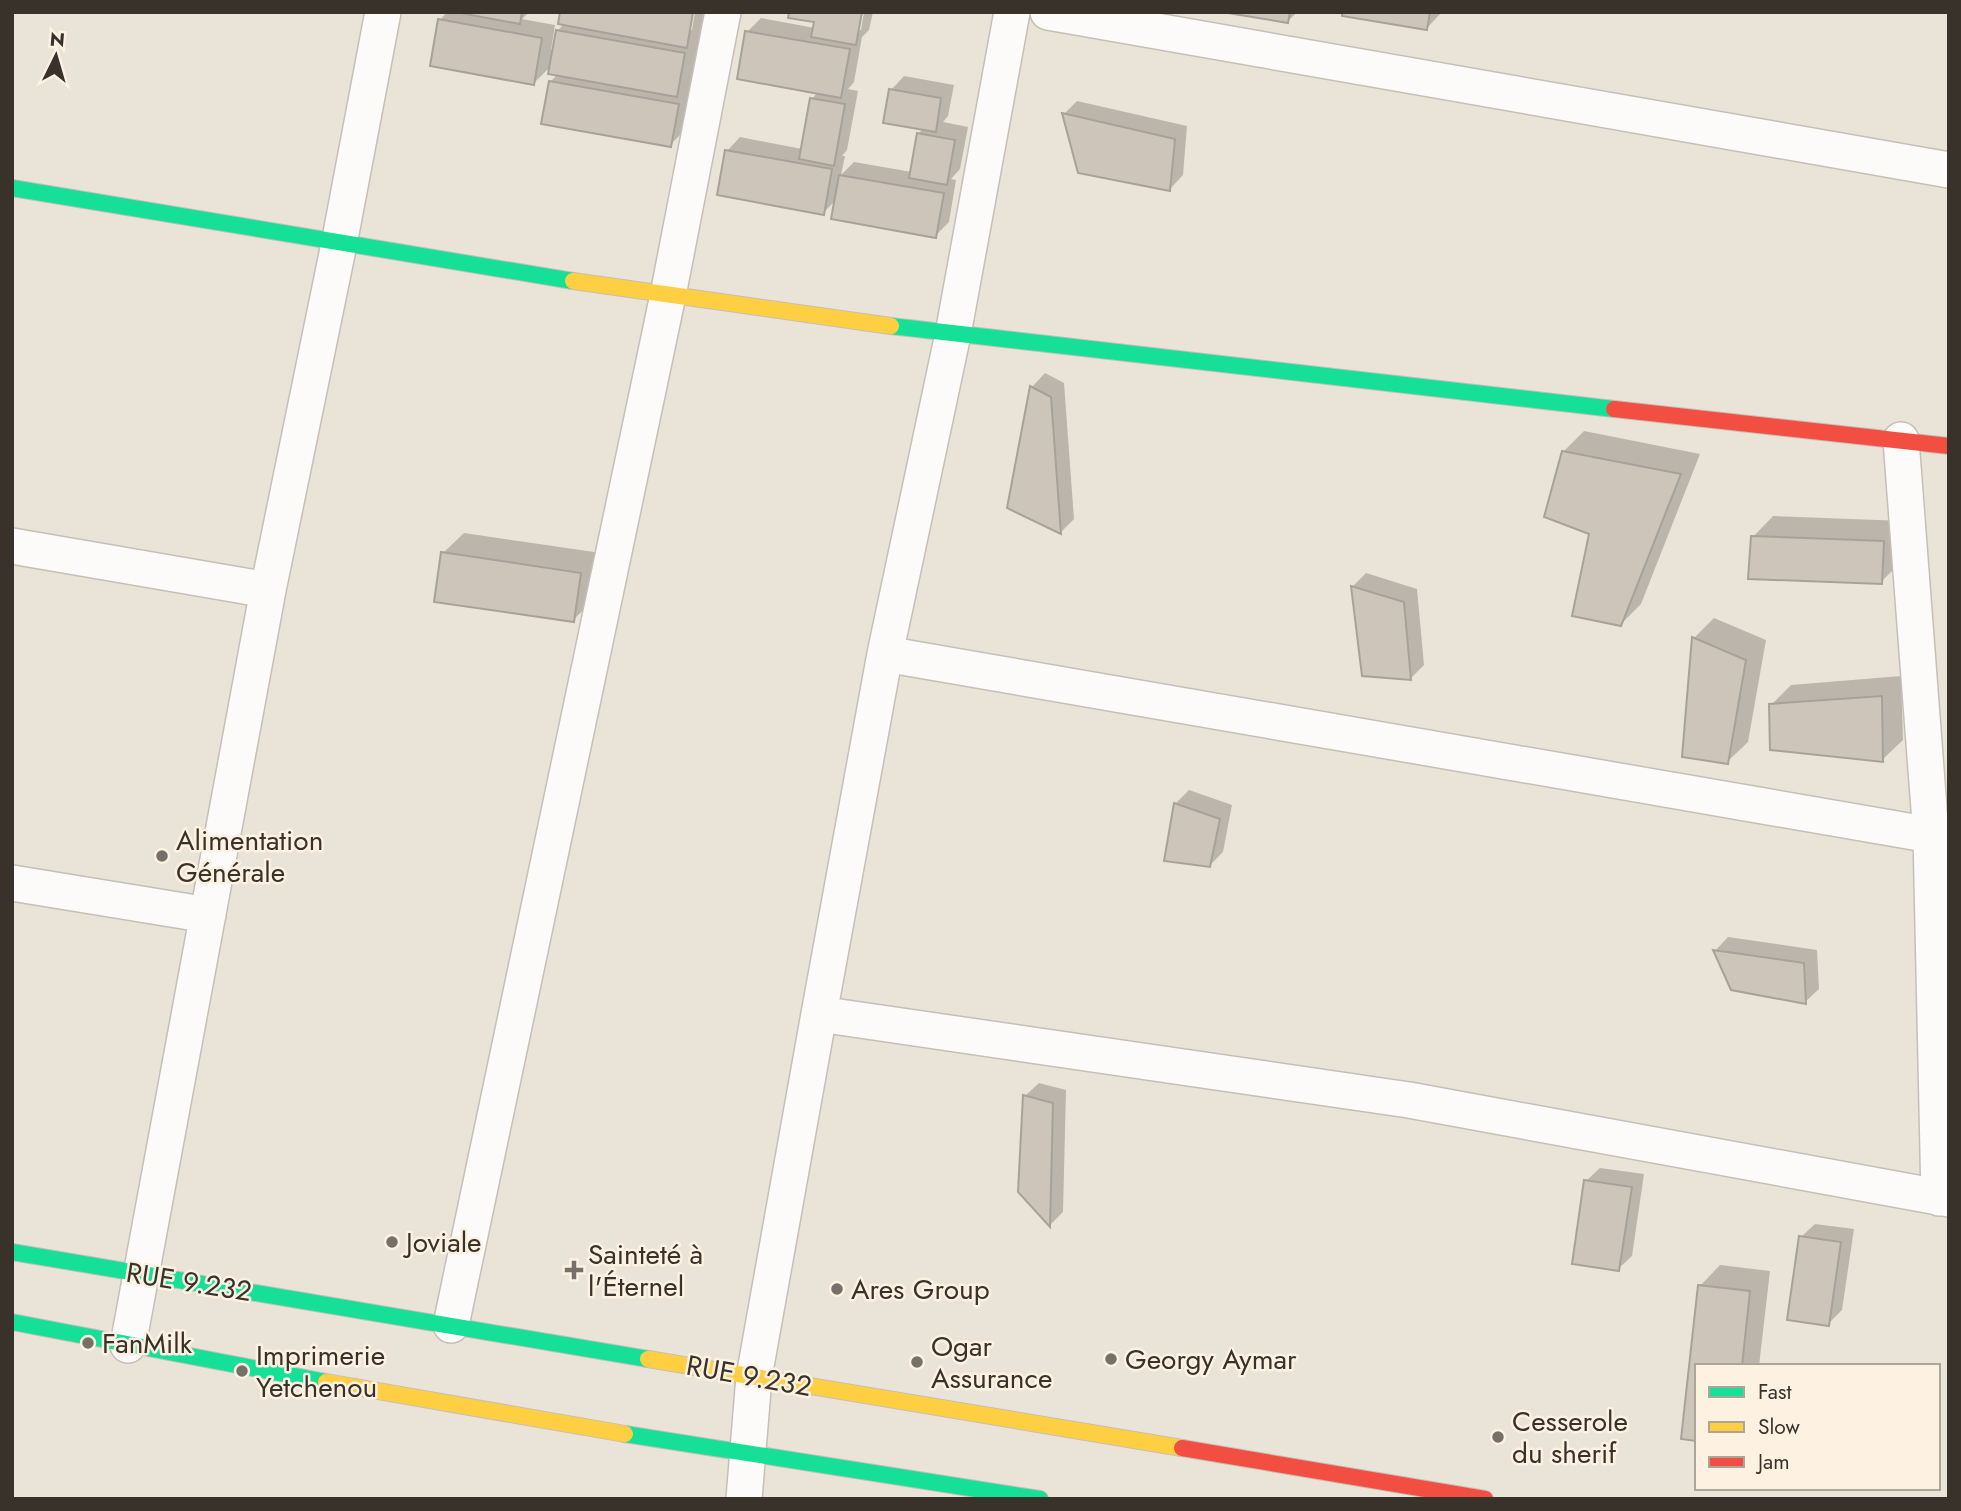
<svg xmlns="http://www.w3.org/2000/svg" width="1961" height="1511" viewBox="0 0 1961 1511" font-family="Jost,sans-serif">
	<style>
		.shadow { fill: #0003 }
		.building { fill: #cdc5ba; stroke: #a7a299; stroke-width: 2 }
		.lines { fill: none; stroke-linecap: round; stroke-linejoin: round }
		.street-casing { stroke: #c5bfb7; stroke-width: 38 }
		.fast-casing { stroke: #c5bfb7; stroke-width: 18 }
		.slow-casing { stroke: #c5bfb7; stroke-width: 18 }
		.jam-casing { stroke: #c5bfb7; stroke-width: 18 }
		.street { stroke: #fcfbf9; stroke-width: 35 }
		.fast { stroke: #16e098; stroke-width: 16 }
		.slow { stroke: #ffcf43; stroke-width: 16 }
		.jam { stroke: #f24e42; stroke-width: 16 }
		.poi-dot { fill: #767068; stroke: #fdf1e2; stroke-width: 2.5 }
		.labels { text-anchor: middle; dominant-baseline: central; stroke-width: 5; stroke-linejoin: round; paint-order: stroke }
		.poi-label { font-size: 28px; fill: #38322b; stroke: #fdf1e2; text-anchor: start }
		.street-label { font-size: 28px; fill: #38322b; stroke: #fdf1e2 }
	</style>
	<rect width="100%" height="100%" fill="#eae3d8"/>
	<path class="shadow" d="M 447,12 L 529,12 L 522,19 L 555,25 L 551,50 L 554,50 L 557,31 L 564,24 L 692,30 L 695,12 L 704,12 L 700,32 L 705,33 L 697,75 L 690,82 L 698,84 L 690,125 L 670,145 L 551,81 L 558,74 L 551,66 L 534,83 L 440,20 Z
		M 864,12 L 873,12 L 869,30 L 862,37 L 854,82 L 848,89 L 858,91 L 847,150 L 842,156 L 845,156 L 841,175 L 854,162 L 912,172 L 918,134 L 924,128 L 891,90 L 904,76 L 954,85 L 948,116 L 943,122 L 968,127 L 960,169 L 951,179 L 956,180 L 949,222 L 935,236 L 837,199 L 823,213 L 727,151 L 740,137 L 802,149 L 812,99 L 818,92 L 747,32 L 761,18 L 815,28 L 861,30 Z
		M 1233,12 L 1297,12 L 1288,21 Z
		M 1344,12 L 1442,12 L 1427,28 Z
		M 1077,101 L 1187,126 L 1183,175 L 1170,189 L 1064,114 Z
		M 1045,373 L 1064,383 L 1074,519 L 1061,532 L 1009,507 L 1032,387 Z
		M 1584,431 L 1700,454 L 1641,604 L 1621,624 L 1563,452 Z
		M 1773,516 L 1904,521 L 1901,562 L 1881,582 L 1753,537 Z
		M 464,533 L 601,553 L 594,600 L 573,620 L 443,553 Z
		M 1366,573 L 1417,589 L 1424,665 L 1411,678 L 1364,674 L 1353,586 Z
		M 1714,618 L 1766,640 L 1748,742 L 1727,762 L 1694,638 Z
		M 1901,676 L 1903,740 L 1882,760 L 1771,705 L 1791,685 Z
		M 1189,790 L 1232,805 L 1223,852 L 1210,865 L 1175,804 Z
		M 1728,937 L 1817,950 L 1819,989 L 1805,1002 L 1715,951 Z
		M 1039,1083 L 1066,1090 L 1063,1212 L 1050,1225 L 1020,1191 L 1025,1096 Z
		M 1600,1168 L 1644,1174 L 1632,1256 L 1618,1269 L 1586,1181 Z
		M 1815,1224 L 1854,1229 L 1842,1310 L 1828,1324 L 1801,1237 Z
		M 1720,1265 L 1770,1271 L 1759,1366 L 1697,1366 L 1682,1437 L 1700,1286 Z"/>
	<path class="building" d="M 455,12 L 522,12 L 520,24 Z
		M 560,12 L 693,12 L 687,48 L 558,24 Z
		M 789,12 L 862,12 L 856,45 L 811,37 L 814,22 L 788,18 Z
		M 1222,12 L 1290,12 L 1288,23 Z
		M 1342,12 L 1430,12 L 1427,30 L 1342,16 Z
		M 438,19 L 542,38 L 534,85 L 430,66 Z
		M 556,30 L 685,53 L 677,97 L 548,74 Z
		M 745,31 L 850,49 L 841,98 L 737,79 Z
		M 549,81 L 679,104 L 671,147 L 541,124 Z
		M 889,89 L 941,98 L 936,132 L 883,123 Z
		M 810,98 L 845,104 L 834,166 L 799,159 Z
		M 1062,113 L 1175,139 L 1170,191 L 1078,173 Z
		M 917,133 L 955,140 L 947,185 L 909,178 Z
		M 725,150 L 832,169 L 824,215 L 717,195 Z
		M 839,175 L 944,193 L 936,238 L 831,219 Z
		M 1030,386 L 1051,397 L 1061,534 L 1007,508 Z
		M 1562,451 L 1681,474 L 1621,626 L 1572,616 L 1589,534 L 1544,517 Z
		M 1751,536 L 1884,541 L 1882,584 L 1748,579 Z
		M 441,552 L 581,573 L 574,622 L 434,602 Z
		M 1351,586 L 1404,602 L 1411,680 L 1362,676 Z
		M 1692,637 L 1746,660 L 1728,764 L 1682,757 Z
		M 1882,696 L 1883,762 L 1770,750 L 1769,704 Z
		M 1174,803 L 1220,819 L 1210,867 L 1164,861 Z
		M 1713,950 L 1804,963 L 1806,1004 L 1731,990 Z
		M 1023,1095 L 1053,1103 L 1050,1227 L 1018,1192 Z
		M 1584,1180 L 1632,1187 L 1619,1271 L 1572,1264 Z
		M 1799,1236 L 1841,1242 L 1829,1326 L 1787,1320 Z
		M 1698,1285 L 1750,1291 L 1742,1366 L 1697,1366 L 1697,1441 L 1681,1439 Z"/>
	<g class="lines">
		<defs>
			<path id="street" d="M 1048,12 L 1949,170
				M 1901,440 L 1931,835 L 1939,1198
				M 12,546 L 268,590
				M 885,654 L 1931,835
				M 12,883 L 208,915
				M 819,1014 L 1409,1100 L 1949,1199
				M 451,1325 L 668,295 L 723,12
				M 128,1345 L 268,590 L 339,244 L 383,12
				M 744,1499 L 754,1377 L 819,1014 L 885,654 L 953,334 L 1012,12"/>
			<path id="fast" d="M 12,188 L 573,281
				M 891,326 L 1614,409
				M 12,1252 L 648,1359
				M 12,1322 L 326,1382
				M 625,1434 L 1040,1499"/>
			<path id="slow" d="M 573,281 L 891,326
				M 648,1359 L 1182,1448
				M 326,1382 L 625,1434"/>
			<path id="jam" d="M 1614,409 L 1949,446
				M 1182,1448 L 1485,1499"/>
		</defs>
		<use href="#street" class="street-casing"/>
		<use href="#fast" class="fast-casing"/>
		<use href="#slow" class="slow-casing"/>
		<use href="#jam" class="jam-casing"/>
		<use href="#street" class="street"/>
		<use href="#fast" class="fast"/>
		<use href="#slow" class="slow"/>
		<use href="#jam" class="jam"/>
	</g>
	<g class="poi-dot">
		<circle cx="162" cy="856" r="7"/>
		<circle cx="392" cy="1242" r="7"/>
		<path d="M570.5 1259.5h7v7h7v7h-7v7h-7v-7h-7v-7h7z"/>
		<circle cx="837" cy="1289" r="7"/>
		<circle cx="88" cy="1343" r="7"/>
		<circle cx="1111" cy="1359" r="7"/>
		<circle cx="917" cy="1362" r="7"/>
		<circle cx="242" cy="1371" r="7"/>
		<circle cx="1498" cy="1437" r="7"/>
	</g>
	<g class="labels">
		<g class="poi-label">
			<text x="176" y="840">Alimentation<tspan x="176" dy="32">Générale</tspan></text>
			<text x="406" y="1242">Joviale</text>
			<text x="588" y="1254">Sainteté à<tspan x="588" dy="32">l'Éternel</tspan></text>
			<text x="851" y="1289">Ares Group</text>
			<text x="102" y="1343">FanMilk</text>
			<text x="931" y="1346">Ogar<tspan x="931" dy="32">Assurance</tspan></text>
			<text x="256" y="1355">Imprimerie<tspan x="256" dy="32">Yetchenou</tspan></text>
			<text x="1125" y="1359">Georgy Aymar</text>
			<text x="1512" y="1421">Cesserole<tspan x="1512" dy="32">du sherif</tspan></text>
		</g>
		<g class="street-label">
			<text transform="translate(189 1282) rotate(9)">RUE 9.232</text>
			<text transform="translate(749 1376) rotate(10)">RUE 9.232</text>
		</g>
	</g>
	<rect width="1961" height="1511" fill="none" stroke="#38322b" stroke-width="28"/>
	<rect x="1695" y="1364" width="245" height="126" fill="#fdf1e2" stroke="#aea599" stroke-width="2"/>
	<rect x="1709" y="1387" width="35" height="10" fill="#16e098" stroke="#aea599" stroke-width="2"/>
	<text x="1758" y="1399" font-size="21" fill="#38322b">Fast</text>
	<rect x="1709" y="1422" width="35" height="10" fill="#ffcf43" stroke="#aea599" stroke-width="2"/>
	<text x="1758" y="1434" font-size="21" fill="#38322b">Slow</text>
	<rect x="1709" y="1457" width="35" height="10" fill="#f24e42" stroke="#aea599" stroke-width="2"/>
	<text x="1758" y="1469" font-size="21" fill="#38322b">Jam</text>
	<g transform="translate(56 56) rotate(5)" stroke="#fdf1e2" stroke-width="5" paint-order="stroke">
	<path d="M0-5L12 26L0 18L-12 26Z" fill="#38322b"/>
	<text y="-10" font-size="19" font-weight="bold" text-anchor="middle" fill="#38322b">N</text>
	</g>
</svg>
